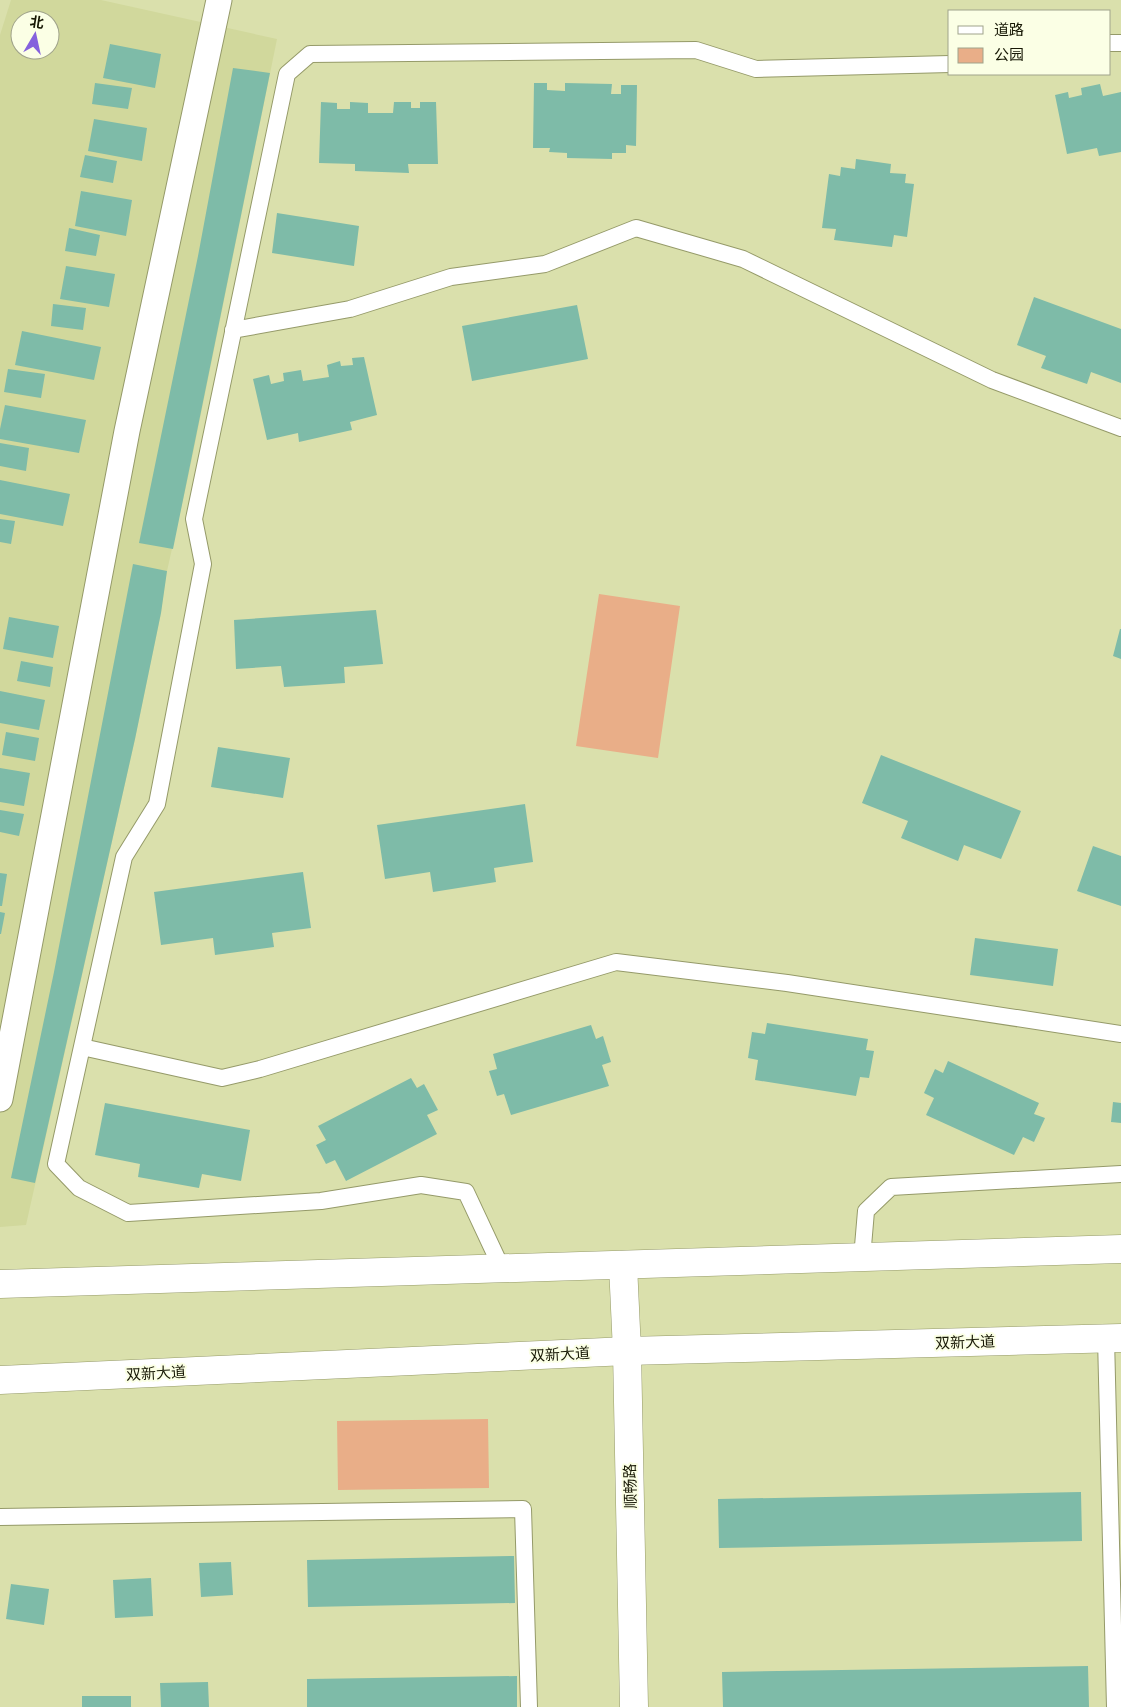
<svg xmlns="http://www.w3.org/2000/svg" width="1121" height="1707" viewBox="0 0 1121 1707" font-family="'Public Sans','Noto Sans SC',sans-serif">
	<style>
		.built { fill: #d1d89c; fill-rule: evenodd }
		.green { fill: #e9ae88 }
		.building { fill: #7ebba8 }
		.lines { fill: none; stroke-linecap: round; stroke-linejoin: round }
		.service-casing { stroke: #959a69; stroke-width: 18 }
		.pedestrian-casing { stroke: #959a69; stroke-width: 27 }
		.tertiary-casing { stroke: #959a69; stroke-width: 29 }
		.secondary-casing { stroke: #959a69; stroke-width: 29 }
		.service { stroke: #fff; stroke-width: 16 }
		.pedestrian { stroke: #fff; stroke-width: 25 }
		.tertiary { stroke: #fff; stroke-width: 28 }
		.secondary { stroke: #fff; stroke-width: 28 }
		.labels { text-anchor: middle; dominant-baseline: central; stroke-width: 4; stroke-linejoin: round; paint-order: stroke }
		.street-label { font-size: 15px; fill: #171805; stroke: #fbffe5 }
	</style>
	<rect width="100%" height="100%" fill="#dae0ac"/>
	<path class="built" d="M 11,0 L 101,0 L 277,39 L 189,473 L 167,571 L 161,613 L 135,739 L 26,1225 L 0,1227 L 0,35 ZM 20,20 L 50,20 L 50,50 L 20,50 Z"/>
	<path class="green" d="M 599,594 L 680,606 L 658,758 L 576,746 Z
		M 488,1419 L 489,1488 L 338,1490 L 337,1421 Z"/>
	<path class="building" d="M 110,44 L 161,54 L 155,88 L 103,78 Z
		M 233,68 L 270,73 L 173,549 L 139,543 L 198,256 Z
		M 95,83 L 132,88 L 128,109 L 92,104 Z
		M 534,83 L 547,83 L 547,90 L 565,91 L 565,83 L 612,84 L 611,94 L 621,94 L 621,85 L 637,85 L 636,146 L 626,145 L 626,153 L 612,153 L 612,159 L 567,158 L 567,153 L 549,152 L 550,148 L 533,148 Z
		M 1100,84 L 1103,96 L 1121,92 L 1121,152 L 1099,156 L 1097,148 L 1067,154 L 1055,95 L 1068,92 L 1069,98 L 1082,95 L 1081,88 Z
		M 321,102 L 337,103 L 337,109 L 350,109 L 350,102 L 368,103 L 368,113 L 393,113 L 394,102 L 411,102 L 411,108 L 420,108 L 420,102 L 436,102 L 438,164 L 408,164 L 409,173 L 355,171 L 355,164 L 319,163 Z
		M 94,119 L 147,128 L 142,161 L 88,151 Z
		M 85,155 L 117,161 L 113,183 L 80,177 Z
		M 856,159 L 891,164 L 890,173 L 906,174 L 905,183 L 914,184 L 907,237 L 894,235 L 892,247 L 834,240 L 836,229 L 822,228 L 829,174 L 840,176 L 841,167 L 855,169 Z
		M 81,191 L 132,200 L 126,236 L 75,226 Z
		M 277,213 L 359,226 L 354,266 L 272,253 Z
		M 69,228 L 100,235 L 96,256 L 65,251 Z
		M 66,266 L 115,274 L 109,307 L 60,299 Z
		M 1034,297 L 1121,329 L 1121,383 L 1091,372 L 1087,384 L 1041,368 L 1046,356 L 1017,345 Z
		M 53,304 L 86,308 L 83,330 L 51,326 Z
		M 577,305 L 588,359 L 472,381 L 462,326 Z
		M 22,331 L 101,347 L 94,380 L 15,365 Z
		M 364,357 L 377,415 L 350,422 L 352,430 L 299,442 L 298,433 L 267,440 L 253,379 L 269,375 L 271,384 L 284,381 L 283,373 L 301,370 L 303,381 L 329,377 L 327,365 L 340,361 L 341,366 L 353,365 L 352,358 Z
		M 8,369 L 45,374 L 41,398 L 4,392 Z
		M 5,405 L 86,420 L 79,453 L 0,439 L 0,429 Z
		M 0,443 L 29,448 L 26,471 L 0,466 Z
		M 0,480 L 70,494 L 63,526 L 0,514 Z
		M 0,519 L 15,521 L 11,544 L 0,542 Z
		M 133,564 L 167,571 L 161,613 L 135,739 L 35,1183 L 11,1178 L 54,972 Z
		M 376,610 L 383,664 L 344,667 L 345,683 L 284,687 L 281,666 L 236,669 L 234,620 Z
		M 9,617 L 59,626 L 53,658 L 3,649 Z
		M 1120,629 L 1121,629 L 1121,659 L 1113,656 Z
		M 21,661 L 53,667 L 50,687 L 17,681 Z
		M 0,691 L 45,700 L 39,730 L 0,723 Z
		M 6,732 L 39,738 L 35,761 L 2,755 Z
		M 218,747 L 290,758 L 283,798 L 211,787 Z
		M 881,755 L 1021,811 L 1001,859 L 964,845 L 958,861 L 901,838 L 908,821 L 862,803 Z
		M 0,768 L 30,773 L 24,806 L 0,802 Z
		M 525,804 L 533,862 L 494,868 L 496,882 L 433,892 L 430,872 L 385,879 L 377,825 Z
		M 0,810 L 24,814 L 19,836 L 0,832 Z
		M 1093,846 L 1121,856 L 1121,906 L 1077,891 Z
		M 303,872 L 311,928 L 272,933 L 274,947 L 215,955 L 213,938 L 161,945 L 154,892 Z
		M 0,873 L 7,874 L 2,906 L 0,906 Z
		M 0,912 L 5,913 L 1,934 L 0,934 Z
		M 975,938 L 1058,949 L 1053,986 L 970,975 Z
		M 767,1023 L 868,1039 L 866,1050 L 874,1051 L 869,1078 L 860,1077 L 856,1096 L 755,1080 L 758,1060 L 748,1058 L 752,1032 L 765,1034 Z
		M 591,1025 L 596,1039 L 603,1036 L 611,1062 L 602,1065 L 609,1086 L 511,1115 L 504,1094 L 497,1096 L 489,1071 L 497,1069 L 493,1054 Z
		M 948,1061 L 1039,1103 L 1034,1114 L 1045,1118 L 1034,1142 L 1023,1137 L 1014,1155 L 926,1115 L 934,1098 L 924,1093 L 935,1069 L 943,1073 Z
		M 411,1078 L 417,1088 L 424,1084 L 438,1110 L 427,1115 L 437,1134 L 346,1181 L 335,1160 L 326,1164 L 316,1145 L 326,1140 L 318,1126 Z
		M 1113,1102 L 1121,1103 L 1121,1123 L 1111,1122 Z
		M 105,1103 L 250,1130 L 241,1181 L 202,1174 L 199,1188 L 138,1177 L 140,1164 L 95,1155 Z
		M 1081,1492 L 1082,1541 L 719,1548 L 718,1499 Z
		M 514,1556 L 515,1603 L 308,1607 L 307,1560 Z
		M 231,1562 L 233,1595 L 201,1597 L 199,1563 Z
		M 151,1578 L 153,1616 L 115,1618 L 113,1580 Z
		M 11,1584 L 49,1589 L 44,1625 L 6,1619 Z
		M 1088,1666 L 1089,1707 L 723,1707 L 722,1672 Z
		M 517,1676 L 517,1707 L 307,1707 L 307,1679 Z
		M 208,1682 L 209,1707 L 161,1707 L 160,1683 Z
		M 82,1696 L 131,1696 L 131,1707 L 82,1707 Z"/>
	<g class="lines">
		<defs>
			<path id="service" d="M 1110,43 L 1121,43
				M 233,330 L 350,309 L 451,277 L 545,264 L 636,228 L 743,259 L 992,380 L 1121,428
				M 82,1047 L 222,1078 L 260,1069 L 616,962 L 787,983 L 1121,1034
				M 862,1258 L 866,1211 L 891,1187 L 1121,1174
				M 502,1269 L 466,1192 L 421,1185 L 321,1201 L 128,1213 L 79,1188 L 56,1164 L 124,857 L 157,804 L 203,564 L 194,519 L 287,74 L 310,54 L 696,50 L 756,69 L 950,64
				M 1106,1338 L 1115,1707
				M 0,1517 L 523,1509 L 529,1707"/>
			<path id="pedestrian" d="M 0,1099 L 127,431 L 219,0"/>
			<path id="tertiary" d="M 623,1265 L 627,1351 L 634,1707"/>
			<path id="secondary" d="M 0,1284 L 1121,1249
				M 0,1380 L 627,1351 L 1121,1338"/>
		</defs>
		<use href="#service" class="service-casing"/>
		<use href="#pedestrian" class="pedestrian-casing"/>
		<use href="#tertiary" class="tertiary-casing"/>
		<use href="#secondary" class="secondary-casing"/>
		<use href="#service" class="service"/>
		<use href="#pedestrian" class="pedestrian"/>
		<use href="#tertiary" class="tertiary"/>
		<use href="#secondary" class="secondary"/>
	</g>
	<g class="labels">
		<g class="street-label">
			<text transform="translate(965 1342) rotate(-2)">双新大道</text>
			<text transform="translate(560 1354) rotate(-3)">双新大道</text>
			<text transform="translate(156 1373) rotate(-3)">双新大道</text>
			<text transform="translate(630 1486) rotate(-91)">顺畅路</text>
		</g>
	</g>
	<rect x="948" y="10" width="162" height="65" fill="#fbffe5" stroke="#a0a38b"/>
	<rect x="958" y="26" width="25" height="8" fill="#ffffff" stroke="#a0a38b"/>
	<text x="994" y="35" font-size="15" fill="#171805">道路</text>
	<rect x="958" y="48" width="25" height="15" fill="#e9ae88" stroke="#a0a38b"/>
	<text x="994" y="60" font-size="15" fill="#171805">公园</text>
	<g transform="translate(35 35) rotate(9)"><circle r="24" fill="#fbffe5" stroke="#a0a38b"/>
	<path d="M0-4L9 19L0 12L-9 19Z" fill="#8562dd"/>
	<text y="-8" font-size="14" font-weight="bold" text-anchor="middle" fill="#171805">北</text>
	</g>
</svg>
